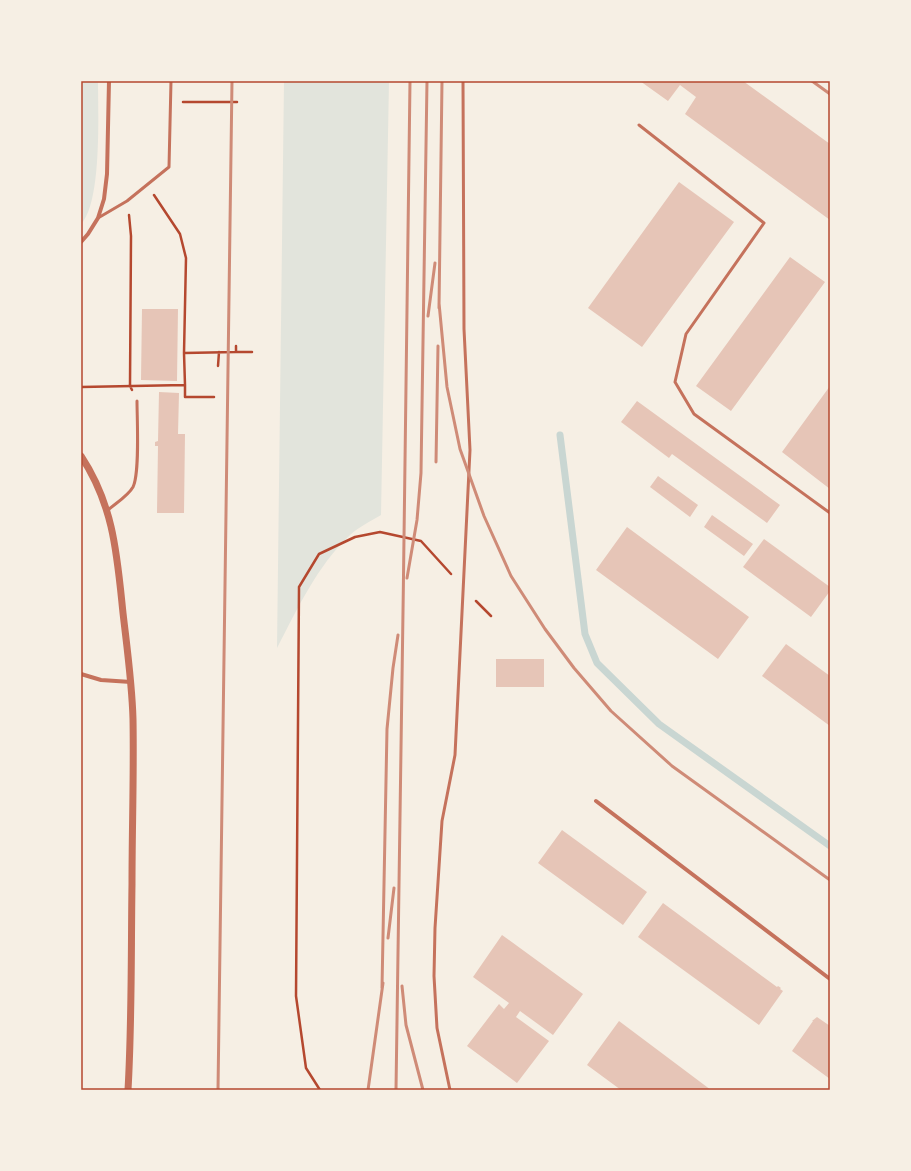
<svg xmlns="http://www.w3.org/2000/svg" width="911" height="1171" viewBox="0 0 911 1171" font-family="'Source Sans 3',sans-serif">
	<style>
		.green { fill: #e2e4dc }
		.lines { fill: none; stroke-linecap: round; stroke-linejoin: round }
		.stream { stroke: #c9d6d2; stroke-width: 7 }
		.building { fill: #e6c5b7 }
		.path { stroke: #b5482f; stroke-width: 2.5 }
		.service { stroke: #c5725c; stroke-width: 3 }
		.minor { stroke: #c5725c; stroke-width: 4 }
		.tertiary { stroke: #c5725c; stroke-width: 7 }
		.rail { stroke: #cf8b77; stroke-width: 3 }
		.neatline { fill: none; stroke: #b5482f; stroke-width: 1.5 }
	</style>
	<rect width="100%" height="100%" fill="#f6efe4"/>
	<path class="green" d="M 81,81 L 98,81 C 98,113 102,202 81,224 Z
		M 284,81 L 389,81 L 381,515 C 371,521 359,527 350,535 C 317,566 298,608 277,648 Z"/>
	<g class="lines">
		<path class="stream" d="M 560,435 L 585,634 L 597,663 L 659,724 L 830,846"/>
	</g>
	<path class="building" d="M 640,81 L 743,81 L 830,144 L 830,220 L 685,114 L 696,97 L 680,85 L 668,101 Z
		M 679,182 L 734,222 L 642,347 L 588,308 Z
		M 790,257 L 825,282 L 731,411 L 696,386 Z
		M 142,309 L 178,309 L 177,381 L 141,380 Z
		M 830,386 L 830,489 L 782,452 Z
		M 159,392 L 179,393 L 178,434 L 185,434 L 184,513 L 157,513 L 158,446 L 155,446 L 155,442 L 158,441 Z
		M 637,401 L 780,505 L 767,523 L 672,454 L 669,458 L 621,422 Z
		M 658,476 L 698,505 L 690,517 L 650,487 Z
		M 712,515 L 753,544 L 744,556 L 704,527 Z
		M 627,527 L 749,617 L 718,659 L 596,570 Z
		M 764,539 L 830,587 L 830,591 L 811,617 L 743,567 Z
		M 786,644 L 830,676 L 830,726 L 762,676 Z
		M 496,659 L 544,659 L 544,687 L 496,687 Z
		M 562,830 L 647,892 L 623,925 L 538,863 Z
		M 663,903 L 777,987 L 778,986 L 781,988 L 780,989 L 783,991 L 759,1025 L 638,937 Z
		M 502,935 L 583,994 L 553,1035 L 520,1011 L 516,1017 L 549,1041 L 517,1083 L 467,1046 L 499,1004 L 504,1009 L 509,1003 L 473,977 Z
		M 817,1017 L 830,1026 L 830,1079 L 792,1051 L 813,1021 L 812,1021 Z
		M 619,1021 L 711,1090 L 621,1090 L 587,1065 Z"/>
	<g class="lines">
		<path class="path" d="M 183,102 L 237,102
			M 154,195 L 180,234 L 186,258 L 184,353
			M 129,215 L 131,236 L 130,386 L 132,390
			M 236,352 L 252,352
			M 218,366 L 219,352
			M 185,385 L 185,397 L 214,397
			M 81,387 L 185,385 L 184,353 L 236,352 L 236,346
			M 476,601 L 491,616
			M 320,1090 L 306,1068 L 296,996 L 299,587 L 319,554 L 355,537 L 380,532 L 421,541 L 451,574"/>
		<path class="service" d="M 639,125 L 764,223 L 686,334 L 675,382 L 694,414 L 830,513
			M 98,218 L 127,201 L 169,167 L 171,81
			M 108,510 C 116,503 128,496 133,487 C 140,473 137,419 137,401
			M 450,1090 L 437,1028 L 434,976 L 435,928 L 442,821 L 455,755 L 470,450 L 464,329 L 463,81"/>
		<path class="minor" d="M 81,242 L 88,234 L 98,218 L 104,199 L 107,174 L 109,81
			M 81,674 L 101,680 L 131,682
			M 596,801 L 830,979"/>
		<path class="tertiary" d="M 81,456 C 114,506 117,555 123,613 C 127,648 132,683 133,719 C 134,774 132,829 132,884 C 131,952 132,1021 128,1090"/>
		<path class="rail" d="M 812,81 L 830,94
			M 439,303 L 447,387 L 460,449 L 484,516 L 511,576 L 545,629 L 574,668 L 611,711 L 672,766 L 830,880
			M 439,308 L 442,81
			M 428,316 L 435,263
			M 436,462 L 438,346
			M 407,578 L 417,520 L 421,473 L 427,81
			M 388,938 L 394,888
			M 402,986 L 406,1025 L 423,1090
			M 382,988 L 387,729 L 393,668 L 398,635
			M 218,1090 L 232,81
			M 368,1090 L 383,983
			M 396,1090 C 402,754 405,417 410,81"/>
	</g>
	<rect width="911" height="1171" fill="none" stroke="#f6efe4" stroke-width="164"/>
	<rect x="82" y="82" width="747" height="1007" class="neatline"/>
</svg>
